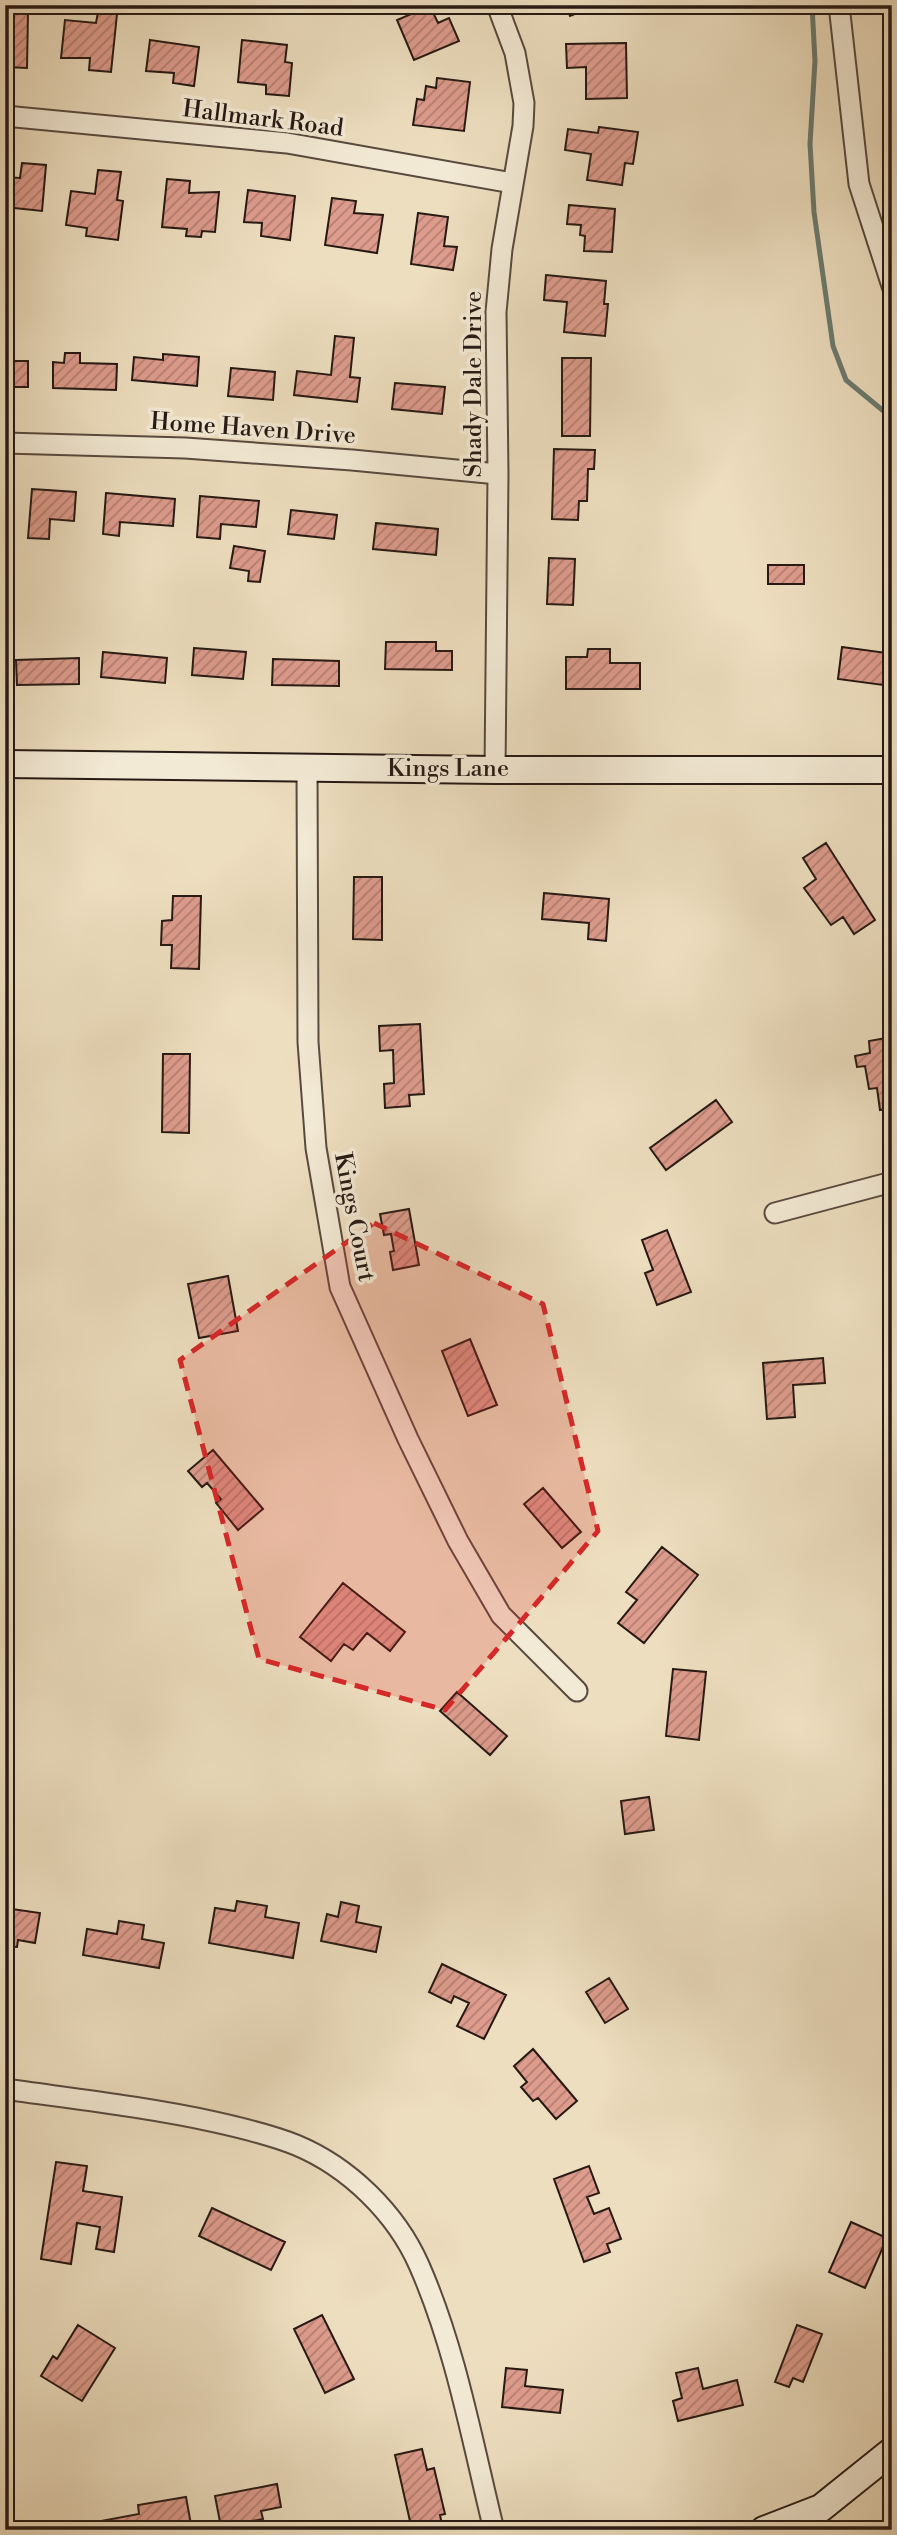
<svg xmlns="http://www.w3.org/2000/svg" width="897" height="2535" viewBox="0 0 897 2535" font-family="'Libre Bodoni',serif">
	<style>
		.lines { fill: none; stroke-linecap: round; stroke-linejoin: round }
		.stream { stroke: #6c7b6f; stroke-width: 5 }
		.building { fill: url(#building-hatch); stroke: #261914; stroke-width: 2 }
		.street-casing { stroke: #584a3f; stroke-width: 23 }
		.secondary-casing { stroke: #261914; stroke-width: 30 }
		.street { stroke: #f3ead5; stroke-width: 19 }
		.secondary { stroke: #f3ead5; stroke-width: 26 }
		.marked { fill: #d62828; fill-opacity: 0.2; stroke: #d62828; stroke-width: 5; stroke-dasharray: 14 9; stroke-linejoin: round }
		.labels { text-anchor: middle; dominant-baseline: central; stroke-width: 7; stroke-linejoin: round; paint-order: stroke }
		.street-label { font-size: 24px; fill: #261914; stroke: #f3ead5 }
	</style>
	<defs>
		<pattern id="building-hatch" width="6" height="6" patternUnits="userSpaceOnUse" patternTransform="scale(1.75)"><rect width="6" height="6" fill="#de9c8d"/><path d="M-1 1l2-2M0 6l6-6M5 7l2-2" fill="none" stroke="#b47e72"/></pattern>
	</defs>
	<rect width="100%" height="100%" fill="#eddebf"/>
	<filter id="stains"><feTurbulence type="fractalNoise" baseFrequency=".00286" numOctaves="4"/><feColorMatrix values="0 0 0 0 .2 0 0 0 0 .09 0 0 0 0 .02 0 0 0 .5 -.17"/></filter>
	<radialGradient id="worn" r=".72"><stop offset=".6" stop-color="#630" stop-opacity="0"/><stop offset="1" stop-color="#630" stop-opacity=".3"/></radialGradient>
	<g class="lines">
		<path class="stream" d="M 812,5 L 815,61 L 810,144 L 814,212 L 833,346 L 846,380 L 892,418"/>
	</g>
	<path class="building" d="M 566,5 L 597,5 L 570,16 Z
		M 430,6 L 438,23 L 449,18 L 459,41 L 414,60 L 397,20 Z
		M 98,12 L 117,14 L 111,72 L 89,70 L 90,58 L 61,58 L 65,20 L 96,23 Z
		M 5,13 L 28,13 L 27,68 L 5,67 Z
		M 150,40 L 199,47 L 194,86 L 173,83 L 174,73 L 146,71 Z
		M 242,40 L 287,45 L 285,62 L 292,63 L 289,96 L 266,94 L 266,85 L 238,82 Z
		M 626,43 L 627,98 L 586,99 L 586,67 L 567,68 L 566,44 Z
		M 437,78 L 470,82 L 464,131 L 413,125 L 417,99 L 424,100 L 426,86 L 436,88 Z
		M 599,127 L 638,132 L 633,164 L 625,163 L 622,185 L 587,180 L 591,154 L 565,150 L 568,129 L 598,133 Z
		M 22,163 L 46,165 L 42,211 L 5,207 L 5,177 L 20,178 Z
		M 98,170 L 121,172 L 117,200 L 123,201 L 118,240 L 86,236 L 87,228 L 66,225 L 71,191 L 95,194 Z
		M 167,179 L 190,181 L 189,193 L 219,192 L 215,232 L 202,231 L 201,237 L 186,236 L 187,229 L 162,227 Z
		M 248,190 L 295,196 L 290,240 L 261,236 L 262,223 L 244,222 Z
		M 332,198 L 356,201 L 354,213 L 383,215 L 377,253 L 325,245 Z
		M 569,205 L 615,209 L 612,252 L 584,251 L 585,236 L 580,235 L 581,225 L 567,224 Z
		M 418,213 L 448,217 L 444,246 L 457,247 L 453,270 L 411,264 Z
		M 546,275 L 606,281 L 604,304 L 608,304 L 605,336 L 564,332 L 567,302 L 544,300 Z
		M 335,336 L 354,338 L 350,377 L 360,378 L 357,402 L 294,395 L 297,371 L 331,375 Z
		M 65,353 L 80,353 L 80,363 L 117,364 L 116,390 L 53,388 L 53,362 L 64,363 Z
		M 163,354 L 199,357 L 197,386 L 132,380 L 134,357 L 163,360 Z
		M 562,358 L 591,358 L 590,436 L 562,436 Z
		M 5,361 L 28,361 L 28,387 L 5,387 Z
		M 231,368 L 275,372 L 273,400 L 228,396 Z
		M 395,383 L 445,387 L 442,414 L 392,409 Z
		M 554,449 L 595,450 L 594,469 L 588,469 L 587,501 L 579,501 L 578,520 L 552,519 Z
		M 32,489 L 76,492 L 74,521 L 50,519 L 49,539 L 28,538 Z
		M 106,493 L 175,499 L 173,526 L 120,522 L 119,536 L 103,534 Z
		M 200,496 L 259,501 L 256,527 L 221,524 L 220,539 L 197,537 Z
		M 291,510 L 337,515 L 334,539 L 288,534 Z
		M 376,523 L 438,529 L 436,555 L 373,549 Z
		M 234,546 L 265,551 L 260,582 L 248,581 L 249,571 L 230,568 Z
		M 549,558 L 575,559 L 573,605 L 547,604 Z
		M 768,565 L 804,565 L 804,584 L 768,584 Z
		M 386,642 L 436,642 L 436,651 L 452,651 L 452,670 L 385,669 Z
		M 842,647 L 887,653 L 883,685 L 838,679 Z
		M 194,648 L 246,652 L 243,679 L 192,675 Z
		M 588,649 L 610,649 L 610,663 L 640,663 L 640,689 L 566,689 L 566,657 L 587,657 Z
		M 103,652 L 167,658 L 165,683 L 101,677 Z
		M 79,658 L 79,684 L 17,685 L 16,660 Z
		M 273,659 L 339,661 L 339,686 L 272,685 Z
		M 826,843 L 875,920 L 854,934 L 843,917 L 831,925 L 804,888 L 816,879 L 803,858 Z
		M 354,877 L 382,877 L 382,940 L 353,939 Z
		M 544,893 L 609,899 L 606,941 L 588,939 L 589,923 L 542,919 Z
		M 173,896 L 201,896 L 199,969 L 171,968 L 172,945 L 161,945 L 162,921 L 172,920 Z
		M 420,1024 L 424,1094 L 409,1095 L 410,1106 L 385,1108 L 384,1084 L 394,1083 L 393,1050 L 380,1051 L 379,1026 Z
		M 892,1037 L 892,1125 L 889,1125 L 886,1109 L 880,1110 L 877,1088 L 869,1089 L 865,1066 L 857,1067 L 855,1056 L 870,1053 L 869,1041 Z
		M 163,1054 L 190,1054 L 189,1133 L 162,1132 Z
		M 716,1100 L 732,1122 L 666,1170 L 650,1148 Z
		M 409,1209 L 419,1265 L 393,1270 L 390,1252 L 394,1251 L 391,1234 L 384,1235 L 380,1214 Z
		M 667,1230 L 691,1292 L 657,1305 L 645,1273 L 653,1270 L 642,1240 Z
		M 228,1276 L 238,1331 L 199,1338 L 188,1284 Z
		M 470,1339 L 497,1405 L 468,1416 L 442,1351 Z
		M 823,1358 L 825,1383 L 793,1385 L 795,1417 L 767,1419 L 763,1363 Z
		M 213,1450 L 263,1509 L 238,1530 L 216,1503 L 221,1499 L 207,1483 L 202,1487 L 188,1471 Z
		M 543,1488 L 581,1532 L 562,1548 L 524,1504 Z
		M 662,1547 L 698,1575 L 644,1643 L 618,1623 L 637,1600 L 626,1592 Z
		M 343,1583 L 405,1632 L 390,1651 L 367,1633 L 353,1650 L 344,1644 L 331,1661 L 300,1637 Z
		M 673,1669 L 706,1672 L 699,1740 L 666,1736 Z
		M 457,1692 L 507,1736 L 490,1755 L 440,1711 Z
		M 649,1797 L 654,1830 L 625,1834 L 621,1801 Z
		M 237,1901 L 267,1906 L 265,1917 L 299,1923 L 293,1958 L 209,1943 L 215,1908 L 235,1911 Z
		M 341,1902 L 359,1906 L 356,1922 L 381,1927 L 376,1952 L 321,1941 L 327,1914 L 338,1917 Z
		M 5,1908 L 40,1913 L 35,1943 L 18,1940 L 17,1947 L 5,1946 Z
		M 119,1921 L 144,1925 L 142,1939 L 164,1943 L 159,1968 L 83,1955 L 87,1929 L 117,1934 Z
		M 442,1964 L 506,1995 L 484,2039 L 457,2026 L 469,2003 L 454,1996 L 451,2003 L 429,1992 Z
		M 609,1978 L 628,2009 L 605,2023 L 586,1992 Z
		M 533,2049 L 577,2101 L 556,2119 L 538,2098 L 533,2101 L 521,2087 L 527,2082 L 514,2066 Z
		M 56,2162 L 87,2166 L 83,2191 L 122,2197 L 114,2252 L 96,2249 L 100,2227 L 77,2223 L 71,2264 L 41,2259 Z
		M 589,2166 L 599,2193 L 587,2197 L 594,2214 L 609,2208 L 621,2239 L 607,2244 L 610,2252 L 584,2262 L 554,2179 Z
		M 212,2208 L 285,2242 L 271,2270 L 199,2236 Z
		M 851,2222 L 887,2238 L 865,2288 L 829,2272 Z
		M 322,2315 L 354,2379 L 325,2393 L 294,2329 Z
		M 78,2325 L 115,2348 L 82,2401 L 41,2376 L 53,2356 L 57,2359 Z
		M 797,2325 L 822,2334 L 803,2382 L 793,2378 L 789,2387 L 775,2382 Z
		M 506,2368 L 527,2370 L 525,2386 L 563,2390 L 560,2413 L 502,2407 Z
		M 698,2368 L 703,2389 L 737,2380 L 743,2405 L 678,2421 L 673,2401 L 682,2398 L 676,2373 Z
		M 422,2449 L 427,2470 L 434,2468 L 445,2514 L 440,2515 L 443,2530 L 412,2530 L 395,2455 Z
		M 277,2484 L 281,2507 L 261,2511 L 263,2519 L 221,2527 L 215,2496 Z
		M 186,2497 L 192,2530 L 91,2530 L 90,2523 L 139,2514 L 138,2505 Z"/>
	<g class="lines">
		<defs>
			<path id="street" d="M 839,5 L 859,184 L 892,286
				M 5,116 L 287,143 L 512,183
				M 5,443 L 185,448 L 352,460 L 498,474
				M 307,768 L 308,1042 L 316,1148 L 340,1287 L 408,1439 L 458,1541 L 501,1615 L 577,1691
				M 495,770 L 498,474 L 496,312 L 502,249 L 523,126 L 524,103 L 515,53 L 497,5
				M 775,1213 L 892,1182
				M 5,2089 C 75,2099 146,2107 215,2122 C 242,2128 271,2135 296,2145 C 349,2167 396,2213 419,2265 C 456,2349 472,2441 494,2530"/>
			<path id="secondary" d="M 5,764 L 495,770 L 892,770
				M 764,2530 L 821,2508 L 892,2451"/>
		</defs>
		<use href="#street" class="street-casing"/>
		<use href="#secondary" class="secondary-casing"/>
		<use href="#street" class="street"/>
		<use href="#secondary" class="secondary"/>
	</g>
	<path class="marked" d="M 374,1223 L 543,1304 L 598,1531 L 445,1710 L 259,1659 L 180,1360 Z"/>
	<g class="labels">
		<g class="street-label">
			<text transform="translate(263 119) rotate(7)">Hallmark Road</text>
			<text transform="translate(474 384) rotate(-90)">Shady Dale Drive</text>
			<text transform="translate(253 429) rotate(4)">Home Haven Drive</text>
			<text x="448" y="769">Kings Lane</text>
			<text transform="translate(354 1217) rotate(79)">Kings Court</text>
		</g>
	</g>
	<rect width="897" height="2535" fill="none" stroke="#eddebf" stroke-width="28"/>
	<rect x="7" y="7" width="883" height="2521" fill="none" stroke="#261914" stroke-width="3.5"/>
	<rect x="14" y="14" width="869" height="2507" fill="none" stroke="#261914" stroke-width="2"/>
	<rect width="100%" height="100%" filter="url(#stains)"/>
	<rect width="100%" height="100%" fill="url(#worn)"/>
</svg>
